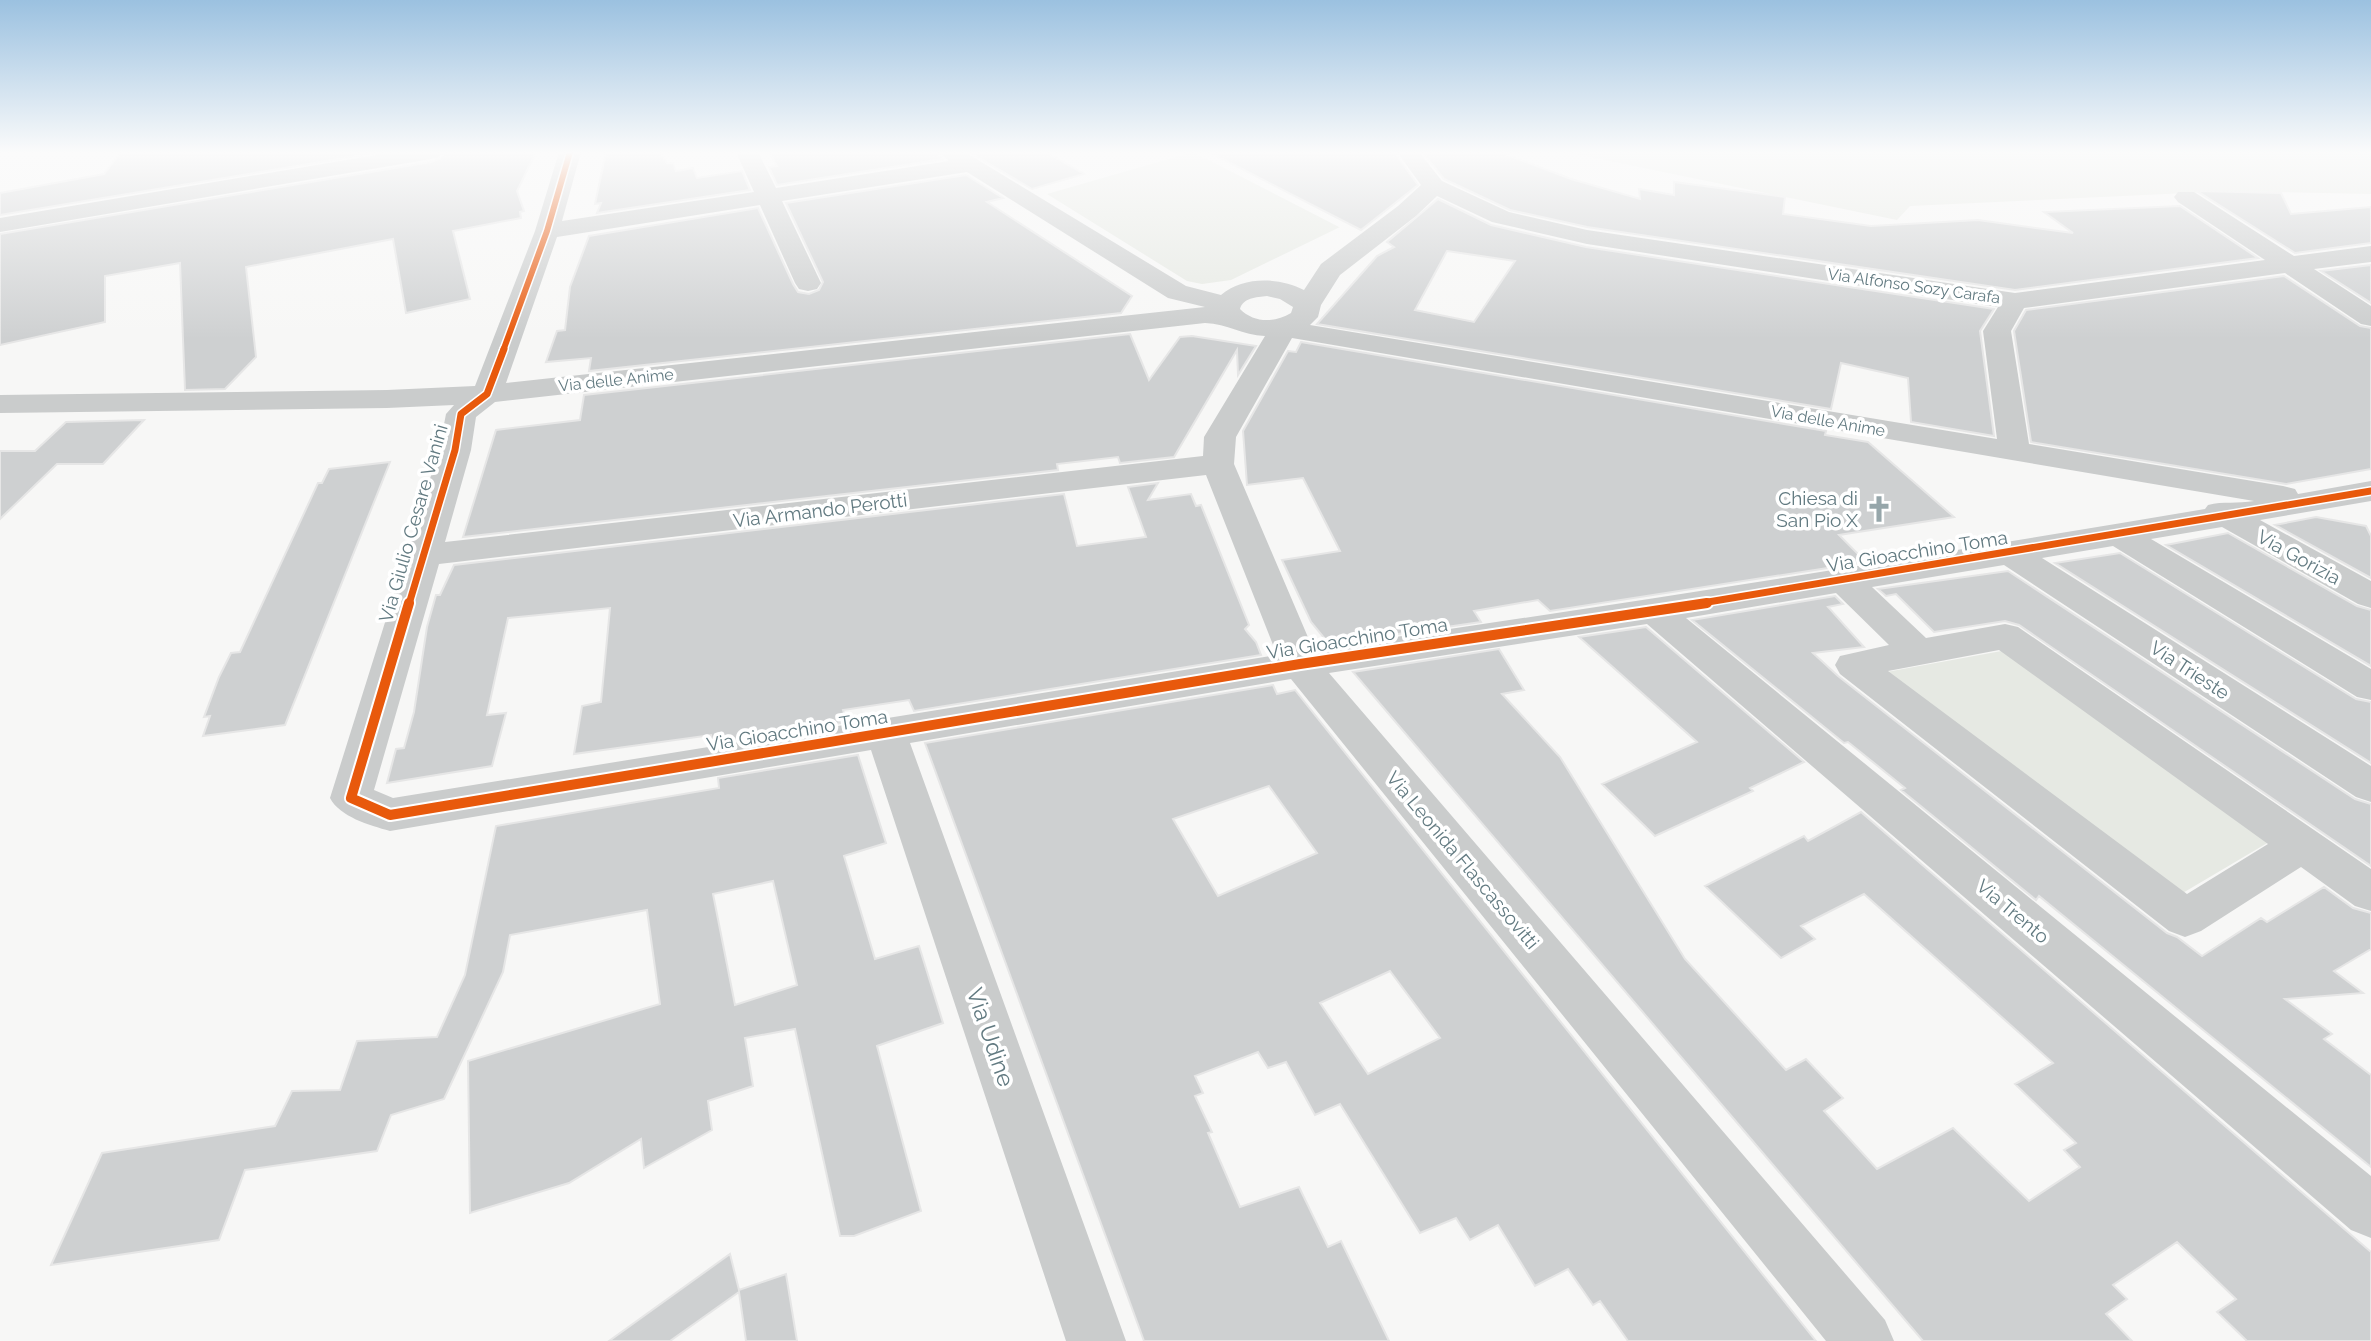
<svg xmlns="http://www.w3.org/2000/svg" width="2371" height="1341" viewBox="0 0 2371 1341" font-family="Raleway,sans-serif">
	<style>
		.green { fill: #e6e9e3 }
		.building { fill: #ced0d1; stroke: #e6e6e6; stroke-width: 2; fill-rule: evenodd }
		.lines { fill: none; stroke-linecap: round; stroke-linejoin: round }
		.street { fill: #cacccc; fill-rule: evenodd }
		.cycleway-far2-casing { stroke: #fff; stroke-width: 9 }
		.cycleway-far1-casing { stroke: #fff; stroke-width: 10 }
		.cycleway-casing { stroke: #fff; stroke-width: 14 }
		.cycleway-far2 { stroke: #e8590c; stroke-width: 6 }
		.cycleway-far1 { stroke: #e8590c; stroke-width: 7 }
		.cycleway { stroke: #e8590c; stroke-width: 10 }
		.labels { text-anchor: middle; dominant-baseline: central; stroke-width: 7; stroke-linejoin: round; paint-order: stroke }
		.far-street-label { font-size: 16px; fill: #627a81; stroke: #fff }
		.poi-label { font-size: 19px; fill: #627a81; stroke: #fff; text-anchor: end }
		.street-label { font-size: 19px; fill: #627a81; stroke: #fff }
		.near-street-label { font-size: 23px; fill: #627a81; stroke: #fff }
	</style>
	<rect width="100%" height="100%" fill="#f7f7f6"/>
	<path class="green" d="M 1193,152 L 1339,227 L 1340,227 L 1231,280 L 1202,284 L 1187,281 L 1047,194 Z
		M 1566,152 L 2371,152 L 2371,194 L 2230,191 L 1910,206 L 1897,220 Z
		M 2007,650 L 2274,839 L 2176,897 L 1881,673 Z"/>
	<path class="building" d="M 121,152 L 381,152 L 0,215 L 0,193 L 104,174 Z
		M 445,152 L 536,152 L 517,191 L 524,211 L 520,212 L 521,218 L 453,231 L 470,299 L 406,313 L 393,239 L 246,267 L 256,357 L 225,389 L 185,390 L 180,263 L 105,276 L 105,322 L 0,345 L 0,234 L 431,162 L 441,158 Z
		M 606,152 L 660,152 L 667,163 L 673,163 L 676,171 L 693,168 L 697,178 L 742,171 L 750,190 L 597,213 L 601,203 L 595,204 Z
		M 769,152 L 937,152 L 943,159 L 777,185 L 769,167 L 777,166 Z
		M 969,152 L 1046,152 L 1084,174 L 1032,189 Z
		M 1209,152 L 1394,152 L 1418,185 L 1361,230 Z
		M 1422,152 L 1500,152 L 1571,179 L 1640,199 L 1639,189 L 1674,195 L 1674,182 L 1785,197 L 1783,214 L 1871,226 L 1978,220 L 2073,233 L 2044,212 L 2180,206 L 2258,258 L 2015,290 L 1587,227 L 1510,210 L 1444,179 Z
		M 966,175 L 1003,198 L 987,202 L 1132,296 L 1121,313 L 589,371 L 591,358 L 546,362 L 557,331 L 565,330 L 570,287 L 589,236 L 758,208 L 793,284 L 798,292 L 809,294 L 819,290 L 823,282 L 786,203 Z
		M 2197,191 L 2281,193 L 2291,214 L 2371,207 L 2371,243 L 2295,253 Z
		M 1438,199 L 1491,225 L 1586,247 L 1994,309 L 1980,331 L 1994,436 L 1911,422 L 1908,378 L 1841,363 L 1831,409 L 1317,324 L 1377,256 L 1394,247 L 1387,242 ZM 1447,251 L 1515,261 L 1474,322 L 1415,310 Z
		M 2371,265 L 2371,303 L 2321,271 Z
		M 2284,276 L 2360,326 L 2371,328 L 2371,469 L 2286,484 L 2031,442 L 2014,331 L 2026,310 Z
		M 1130,334 L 1149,380 L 1180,337 L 1192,336 L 1256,346 L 1238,375 L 1237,350 L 1174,457 L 1120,463 L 1118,457 L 1057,464 L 1058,470 L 463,537 L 496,430 L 580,420 L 584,395 Z
		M 1301,342 L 1826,431 L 1825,435 L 1868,442 L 1954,517 L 1839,535 L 1866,562 L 1550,611 L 1538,600 L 1474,611 L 1481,622 L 1329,644 L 1311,622 L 1282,560 L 1340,551 L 1303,478 L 1247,485 L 1243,431 L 1288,351 L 1296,352 Z
		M 144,420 L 103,464 L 57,464 L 0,519 L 0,451 L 35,451 L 66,422 Z
		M 390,462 L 285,725 L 203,736 L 210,716 L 204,717 L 219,677 L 231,653 L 240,652 L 318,483 L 322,483 L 329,469 Z
		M 1158,483 L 1148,500 L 1191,494 L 1196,506 L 1201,505 L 1249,625 L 1245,629 L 1256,642 L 1261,655 L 914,711 L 909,700 L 843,710 L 847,722 L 713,744 L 711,735 L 574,754 L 582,706 L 601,702 L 610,608 L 508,618 L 487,715 L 506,713 L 492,766 L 387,783 L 396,749 L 404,748 L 414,712 L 427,627 L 436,595 L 440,595 L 454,565 L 1064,494 L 1077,546 L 1146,537 L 1128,487 Z
		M 2316,517 L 2366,526 L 2371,536 L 2371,578 L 2275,525 Z
		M 2228,533 L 2357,606 L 2371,610 L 2371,666 L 2166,545 Z
		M 2120,553 L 2356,699 L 2371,702 L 2371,763 L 2055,563 Z
		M 2008,571 L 2355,799 L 2371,804 L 2371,866 L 2019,625 L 2005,621 L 1934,632 L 1896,594 L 1886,596 L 1878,589 Z
		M 1835,596 L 1843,604 L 1828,607 L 1864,647 L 1813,653 L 1838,676 L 2167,933 L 2177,937 L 2202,956 L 2261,918 L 2267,922 L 2324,887 L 2353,908 L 2371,913 L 2371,949 L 2334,971 L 2363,993 L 2285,999 L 2332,1034 L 2324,1039 L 2371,1075 L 2371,1167 L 2039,896 L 2036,900 L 1901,790 L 1905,788 L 1848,742 L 1844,743 L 1692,620 Z
		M 1646,627 L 1804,762 L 1750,788 L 1753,791 L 1655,836 L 1602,784 L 1697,742 L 1579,637 Z
		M 1499,649 L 1524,690 L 1502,694 L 1560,757 L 1685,959 L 1786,1070 L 1806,1059 L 1843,1098 L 1824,1111 L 1877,1169 L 1953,1128 L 2029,1201 L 2080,1167 L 2064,1150 L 2076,1143 L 2015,1084 L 2053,1063 L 1864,894 L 1801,926 L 1815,939 L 1781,958 L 1705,886 L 1804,836 L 1808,841 L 1861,812 L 2371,1252 L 2371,1341 L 2247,1341 L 2217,1312 L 2236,1299 L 2177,1242 L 2113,1285 L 2127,1299 L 2106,1314 L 2132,1341 L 1923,1341 L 1353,672 Z
		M 1273,685 L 1277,694 L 1295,690 L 1816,1341 L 1628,1341 L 1600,1301 L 1593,1305 L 1568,1269 L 1535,1286 L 1498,1225 L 1470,1240 L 1456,1218 L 1420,1233 L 1340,1104 L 1315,1115 L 1286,1062 L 1268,1068 L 1258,1052 L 1195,1076 L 1203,1093 L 1195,1096 L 1212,1132 L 1208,1133 L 1240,1207 L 1299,1187 L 1328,1247 L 1341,1241 L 1389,1341 L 1144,1341 L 925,743 ZM 1269,786 L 1317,853 L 1218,896 L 1173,819 ZM 1390,971 L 1440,1038 L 1368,1074 L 1320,1003 Z
		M 858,755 L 886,843 L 844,856 L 875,959 L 919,946 L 943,1023 L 877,1046 L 921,1211 L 854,1236 L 840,1236 L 795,1029 L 745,1038 L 753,1086 L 708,1101 L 712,1130 L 644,1168 L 641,1139 L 569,1183 L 470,1213 L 468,1061 L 660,1004 L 647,910 L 510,935 L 503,972 L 444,1099 L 391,1115 L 377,1151 L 245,1170 L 219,1240 L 51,1265 L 102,1153 L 275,1126 L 292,1091 L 340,1090 L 357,1041 L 437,1037 L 465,975 L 496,826 L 719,788 L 718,778 ZM 773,881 L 797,985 L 735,1005 L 713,894 Z
		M 730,1254 L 739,1290 L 786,1274 L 797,1341 L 746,1341 L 739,1292 L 670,1341 L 609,1341 Z"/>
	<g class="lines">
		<path class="street" d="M 394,152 L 442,152 L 439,157 L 431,159 L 0,232 L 0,218 Z
			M 559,152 L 581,152 L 562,221 L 754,192 L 736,152 L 758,152 L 776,188 L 949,161 L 939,152 L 965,152 L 1186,286 L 1221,295 C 1243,276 1279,277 1304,290 L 1321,264 L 1398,206 L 1421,185 L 1397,152 L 1419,152 L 1442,181 L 1509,212 L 1587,230 L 2015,293 L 2265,260 L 2178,202 L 2174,197 L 2178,192 L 2194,192 L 2294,256 L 2371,246 L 2371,262 L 2314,269 L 2371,306 L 2371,326 L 2361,324 L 2285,273 L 2024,308 L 2011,331 L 2029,444 L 2283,486 L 2295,489 L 2298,494 L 2371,481 L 2371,501 L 2260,520 L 2371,581 L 2371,608 L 2358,604 L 2222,527 L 2151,539 L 2371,669 L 2371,700 L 2357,697 L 2113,546 L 2042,558 L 2371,766 L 2371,802 L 2356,797 L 2004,565 L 1872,587 L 1926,638 L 2005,624 L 2018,627 L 2371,869 L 2371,911 L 2355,906 L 2301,867 L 2201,931 L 2185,937 L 2169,931 L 1840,674 L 1835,665 L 1840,656 L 1889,645 L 1836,593 L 1686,618 L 2371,1176 L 2371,1238 L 2351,1230 L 1647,624 L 1329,673 L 1885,1320 L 1894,1341 L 1826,1341 L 1291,679 L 910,743 L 1126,1341 L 1066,1341 L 871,750 L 390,831 C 369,825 340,817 330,798 L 439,450 L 446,414 L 454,405 L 387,408 L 0,413 L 0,395 L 387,390 L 475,386 L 535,231 ZM 967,172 L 1168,298 L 1205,307 L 506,383 L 557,237 L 760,205 L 795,283 L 799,289 L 808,291 L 817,289 L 821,283 L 782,201 ZM 1437,196 L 1492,222 L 1587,244 L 1998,307 L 1983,331 L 1997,439 L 1310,325 L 1318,317 L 1321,305 L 1340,275 L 1416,216 ZM 1267,296 L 1280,299 L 1293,307 L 1291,313 C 1274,323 1254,323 1240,309 C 1243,298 1256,297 1267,296 ZM 1205,323 C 1228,324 1242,335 1265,336 L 1204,437 L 1203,456 L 445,542 L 471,450 L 476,417 L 495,402 ZM 1292,338 L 2254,501 C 2238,504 2223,501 2208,505 L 2205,509 C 1908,559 1611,606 1313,649 L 1234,464 L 1236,437 ZM 1206,475 L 1277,655 L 393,798 L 374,790 L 439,564 ZM 1999,650 L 2268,844 L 2187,894 L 1888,671 Z"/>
		<defs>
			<path id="cycleway-far2" d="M 503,351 L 547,231 L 570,152"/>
			<path id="cycleway-far1" d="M 409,604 L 455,450 L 461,414 L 487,394 L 504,349
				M 1696,604 L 2371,491"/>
			<path id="cycleway" d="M 409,603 L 351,798 L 390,815 L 1300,664 L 1707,603"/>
		</defs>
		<use href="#cycleway-far2" class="cycleway-far2-casing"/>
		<use href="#cycleway-far1" class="cycleway-far1-casing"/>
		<use href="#cycleway" class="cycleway-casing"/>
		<use href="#cycleway-far2" class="cycleway-far2"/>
		<use href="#cycleway-far1" class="cycleway-far1"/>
		<use href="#cycleway" class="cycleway"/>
	</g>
	<linearGradient id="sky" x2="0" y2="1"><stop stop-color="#9bc1e0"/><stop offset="0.45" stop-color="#fbfbfb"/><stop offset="1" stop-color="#fbfbfb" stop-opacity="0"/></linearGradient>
	<rect width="2371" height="339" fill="url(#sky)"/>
	<defs>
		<symbol id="church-bare" viewBox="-9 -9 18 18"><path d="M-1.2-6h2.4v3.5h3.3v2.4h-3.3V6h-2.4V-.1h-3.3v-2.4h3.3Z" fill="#96a6aa" stroke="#fff" stroke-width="2.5" paint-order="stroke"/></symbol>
	</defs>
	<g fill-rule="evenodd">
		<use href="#church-bare" x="1860" y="490" width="38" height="38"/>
	</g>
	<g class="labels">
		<g class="far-street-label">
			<text transform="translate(1914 286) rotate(8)">Via Alfonso Sozy Carafa</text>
			<text transform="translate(616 380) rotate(-6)">Via delle Anime</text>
			<text transform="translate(1828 421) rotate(10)">Via delle Anime</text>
		</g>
		<g class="poi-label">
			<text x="1858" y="498">Chiesa di<tspan x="1858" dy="22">San Pio X</tspan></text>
		</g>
		<g class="street-label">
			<text transform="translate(820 510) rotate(-7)">Via Armando Perotti</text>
			<text transform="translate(413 523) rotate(-74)">Via Giulio Cesare Vanini</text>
			<text transform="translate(1917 551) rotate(-9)">Via Gioacchino Toma</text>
			<text transform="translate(2299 557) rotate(29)">Via Gorizia</text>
			<text transform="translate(1357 638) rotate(-9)">Via Gioacchino Toma</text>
			<text transform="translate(2190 670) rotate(33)">Via Trieste</text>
			<text transform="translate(797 730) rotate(-9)">Via Gioacchino Toma</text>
			<text transform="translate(1463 860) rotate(50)">Via Leonida Flascassovitti</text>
			<text transform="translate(2013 911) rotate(40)">Via Trento</text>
		</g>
		<g class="near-street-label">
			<text transform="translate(991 1037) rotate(71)">Via Udine</text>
		</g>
	</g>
</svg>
